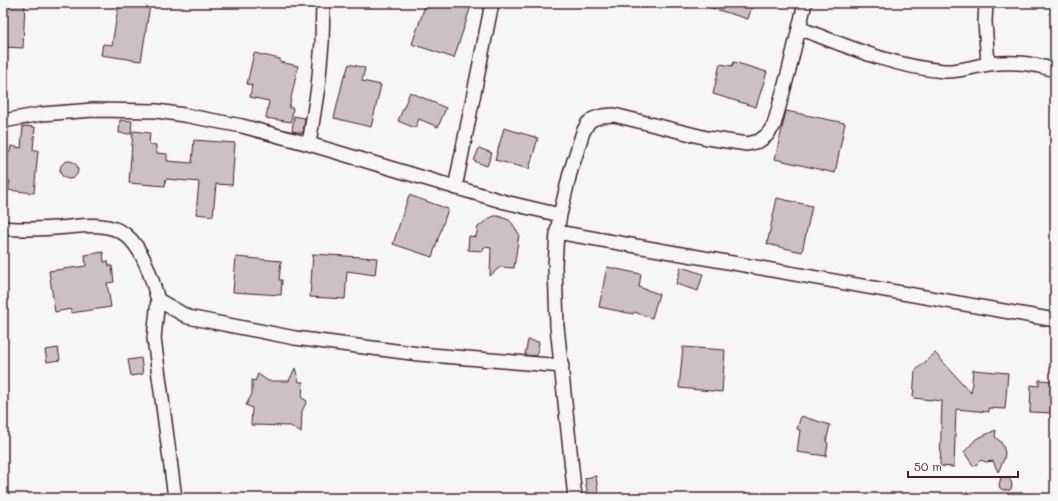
<svg xmlns="http://www.w3.org/2000/svg" width="1058" height="501" viewBox="0 0 1058 501" font-family="Mali,sans-serif">
	<style>
		.building { fill: #ccc1c0; stroke: #4a1f2b }
		.lines { fill: none; stroke-linecap: round; stroke-linejoin: round }
		.minor-casing { stroke: #4a1f2b; stroke-width: 16 }
		.minor { stroke: #f6f6f2; stroke-width: 13 }
	</style>
	<rect width="100%" height="100%" fill="#f6f6f2"/>
	<filter id="ink" filterUnits="userSpaceOnUse"><feTurbulence type="fractalNoise" baseFrequency=".025" numOctaves="2"/><feDisplacementMap in="SourceGraphic" scale="8" xChannelSelector="R" yChannelSelector="G"/><feConvolveMatrix kernelMatrix="1 2 1 2 8 2 1 2 1" color-interpolation-filters="sRGB"/></filter>
	<g filter="url(#ink)">
		<path class="building" d="M 3,3 L 25,3 L 23,48 L 3,47 Z
			M 119,3 L 140,3 L 150,5 L 141,61 L 101,55 L 103,44 L 112,45 Z
			M 426,3 L 472,3 L 454,58 L 412,44 Z
			M 705,3 L 753,3 L 748,19 L 705,6 Z
			M 254,53 L 280,59 L 280,62 L 298,66 L 289,108 L 293,108 L 291,122 L 266,118 L 269,101 L 250,97 L 252,85 L 247,84 Z
			M 734,62 L 767,72 L 756,107 L 713,94 L 720,64 L 732,66 Z
			M 349,64 L 365,68 L 362,81 L 381,85 L 371,127 L 334,118 L 344,76 L 345,76 Z
			M 410,92 L 446,108 L 438,127 L 419,119 L 415,128 L 398,121 Z
			M 786,111 L 845,123 L 835,173 L 775,159 Z
			M 294,116 L 305,118 L 303,133 L 292,131 Z
			M 120,120 L 132,121 L 131,134 L 119,133 Z
			M 23,126 L 35,127 L 33,150 L 38,150 L 34,193 L 8,190 L 10,181 L 3,180 L 3,158 L 10,152 L 11,146 L 21,148 Z
			M 504,128 L 538,138 L 529,169 L 495,160 Z
			M 133,131 L 150,133 L 149,144 L 156,145 L 156,153 L 167,154 L 167,161 L 192,163 L 194,140 L 235,143 L 232,185 L 216,184 L 213,216 L 196,214 L 199,182 L 166,179 L 165,186 L 129,183 Z
			M 479,148 L 492,153 L 487,166 L 474,161 Z
			M60 170a9 9 0 1 1 18 0a9 9 0 1 1-18 0Z
			M 409,195 L 448,209 L 432,257 L 393,244 Z
			M 777,198 L 812,206 L 802,252 L 767,244 Z
			M 494,216 L 498,216 L 509,220 L 512,223 L 519,234 L 514,268 L 500,267 L 490,276 L 491,248 L 484,247 L 483,251 L 468,250 L 469,236 L 476,237 L 478,227 L 488,219 Z
			M 103,252 L 104,262 L 108,261 L 109,266 L 112,266 L 114,282 L 107,283 L 111,307 L 71,313 L 71,309 L 55,312 L 49,271 L 86,266 L 85,255 Z
			M 313,254 L 377,258 L 375,275 L 347,271 L 345,299 L 310,297 Z
			M 236,257 L 281,261 L 279,280 L 282,280 L 281,295 L 233,292 Z
			M 607,267 L 641,274 L 639,287 L 659,294 L 652,318 L 634,312 L 633,314 L 599,307 Z
			M 681,267 L 703,274 L 698,291 L 676,284 Z
			M 528,340 L 539,342 L 537,356 L 525,355 Z
			M 683,347 L 725,350 L 722,392 L 679,388 Z
			M 58,348 L 60,360 L 47,362 L 45,350 Z
			M 935,353 L 971,393 L 973,370 L 1008,373 L 1005,409 L 988,408 L 989,412 L 956,409 L 954,467 L 940,466 L 942,401 L 913,398 L 915,371 Z
			M 141,358 L 143,374 L 131,376 L 128,360 Z
			M 295,368 L 299,382 L 303,382 L 302,398 L 307,401 L 302,411 L 301,433 L 291,426 L 251,425 L 252,408 L 246,405 L 252,394 L 252,380 L 255,381 L 258,374 L 268,381 L 289,381 Z
			M 1039,380 L 1055,381 L 1055,413 L 1030,412 L 1031,385 L 1039,386 Z
			M 801,416 L 830,425 L 826,442 L 828,443 L 826,456 L 797,452 L 800,430 L 797,429 Z
			M 996,430 L 995,437 L 1000,441 L 1003,446 L 1005,453 L 1004,459 L 998,472 L 993,461 L 986,462 L 981,460 L 974,467 L 964,452 L 976,439 Z
			M 596,476 L 599,498 L 588,498 L 585,478 Z
			M 1001,477 L 1008,478 L 1011,481 L 1012,487 L 1010,490 L 1003,490 L 1000,488 L 999,485 Z"/>
		<g class="lines">
			<defs>
				<path id="minor" d="M 986,3 L 985,22 L 988,64
					M 799,28 C 846,46 894,67 944,71 C 960,72 974,66 989,64 C 1014,61 1031,63 1055,70
					M 3,121 L 42,114 L 93,110 L 157,111 L 184,115 L 242,126 L 309,144 L 505,202 L 560,215
					M 309,144 L 318,87 L 322,43 L 323,3
					M 455,188 L 492,3
					M 3,228 C 20,230 38,229 55,228 C 78,227 106,220 126,235 C 144,250 152,279 158,300 L 188,317 L 295,338 L 419,354 L 562,366
					M 557,232 L 1055,320
					M 158,300 L 154,338 L 175,498
					M 575,498 L 557,326 L 555,266 L 557,232 L 560,215 L 570,173 L 583,132 L 588,123 L 593,119 L 602,116 L 614,115 L 707,138 L 747,144 L 759,141 L 767,135 L 774,125 L 789,70 L 805,3"/>
			</defs>
			<use href="#minor" class="minor-casing"/>
			<use href="#minor" class="minor"/>
		</g>
	</g>
	<rect width="1058" height="501" fill="none" stroke="#f6f6f2" stroke-width="16"/>
	<rect x="8" y="8" width="1042" height="485" fill="none" stroke="#4a1f2b" stroke-width="1.5" filter="url(#ink)"/>
	<path d="M908 471v6h110v-6" fill="none" stroke="#4a1f2b" stroke-width="2"/>
	<text x="914" y="471" font-size="12" fill="#4a1f2b" stroke="#f6f6f2" stroke-width="3" paint-order="stroke">50 m</text>
</svg>
